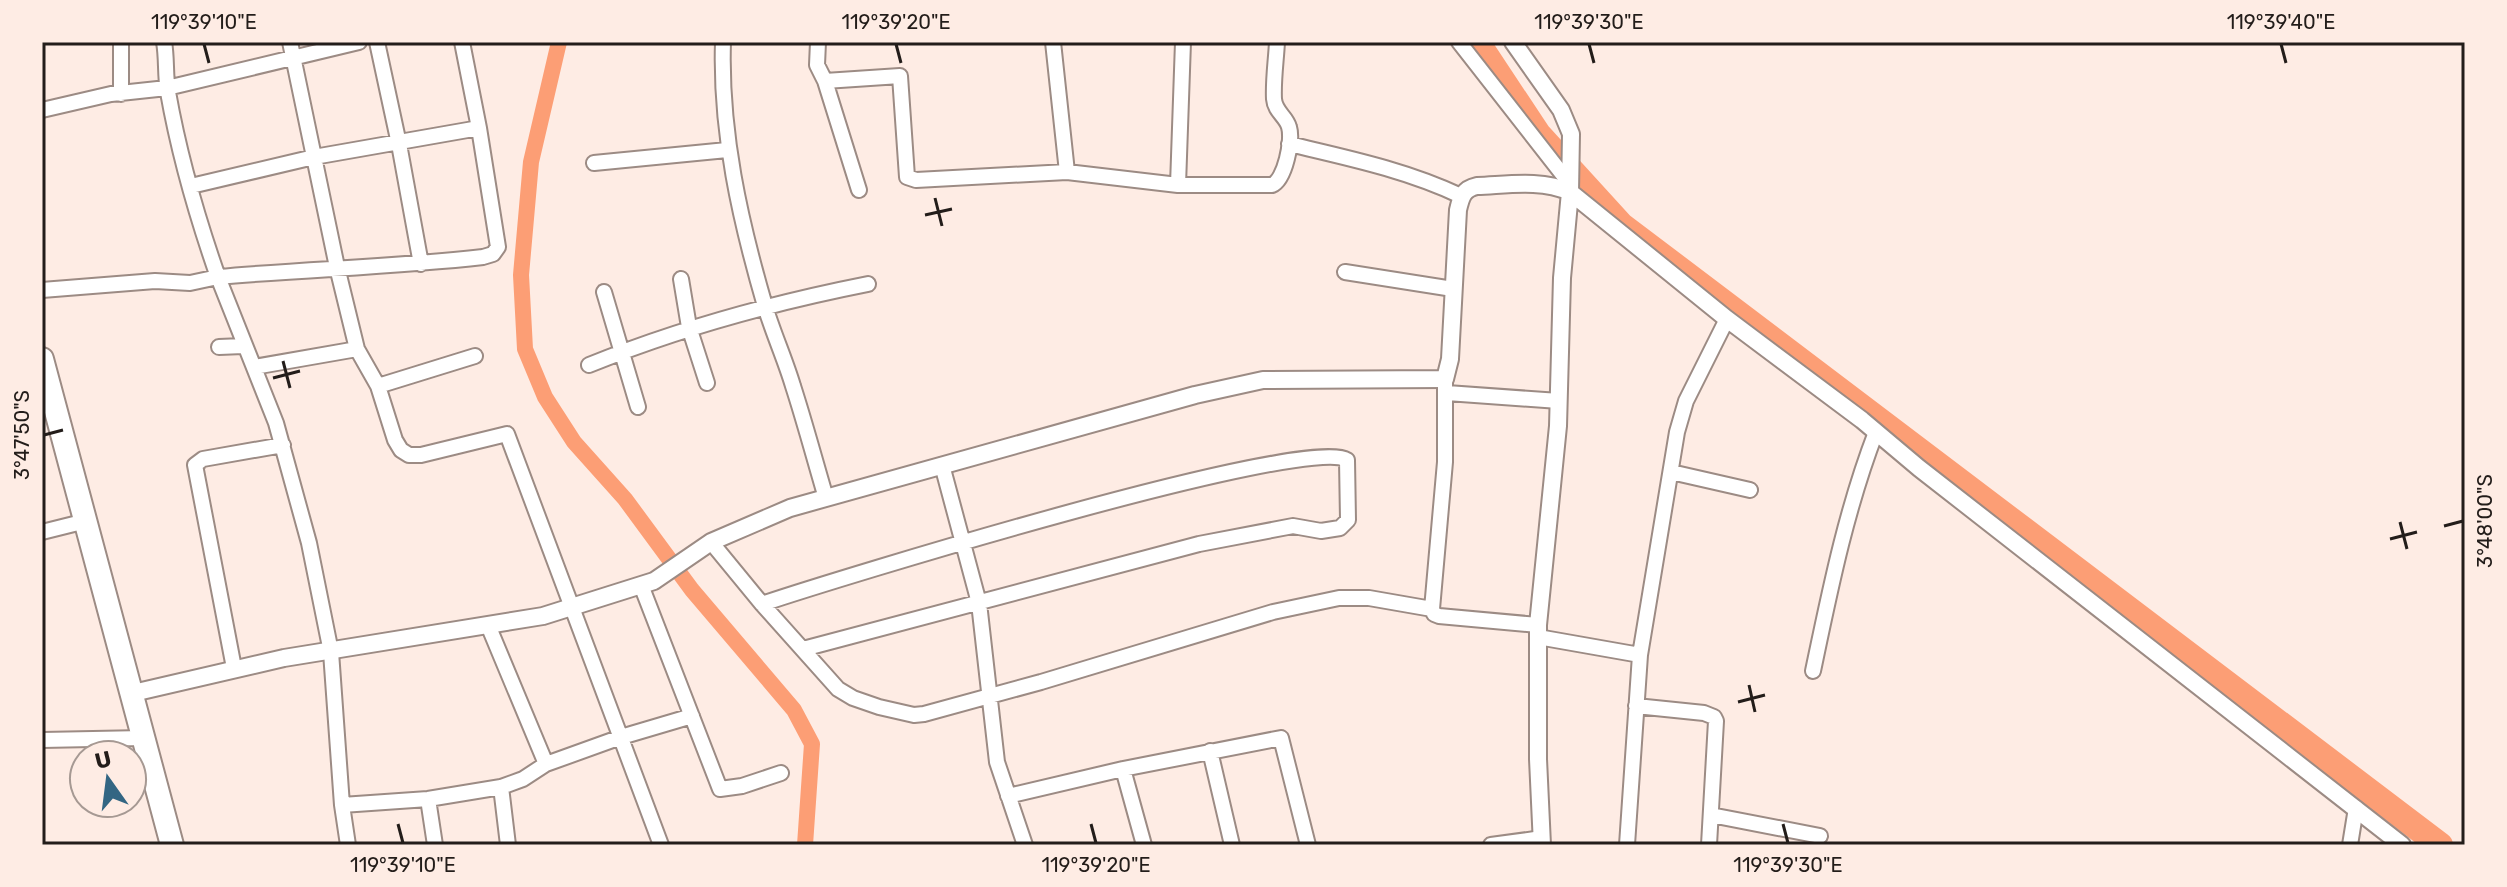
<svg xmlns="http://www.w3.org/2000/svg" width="2507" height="887" viewBox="0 0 2507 887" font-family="Rubik,sans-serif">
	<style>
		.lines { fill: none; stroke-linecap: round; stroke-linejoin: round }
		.canal { stroke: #fc9e75; stroke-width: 16 }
		.river { stroke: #fc9e75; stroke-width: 26 }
		.minor-casing { stroke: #9c8b84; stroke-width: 18 }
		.tertiary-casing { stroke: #9c8b84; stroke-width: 20 }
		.trunk-casing { stroke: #9c8b84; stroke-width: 26 }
		.minor { stroke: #fff; stroke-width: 14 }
		.tertiary { stroke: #fff; stroke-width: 16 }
		.trunk { stroke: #fff; stroke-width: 22 }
		.ticks { fill: none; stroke: #231d1a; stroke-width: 3 }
		.neatline { fill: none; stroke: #231d1a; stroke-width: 3 }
		.ticks-label { font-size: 20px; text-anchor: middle; fill: #231d1a }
	</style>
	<rect width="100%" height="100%" fill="#feece4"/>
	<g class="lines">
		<path class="canal" d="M 559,42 L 531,162 L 521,275 L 525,349 L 545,397 L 574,442 L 625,499 L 692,590 L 794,710 L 812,744 L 805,845"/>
		<path class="river" d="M 1477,42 L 1538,134 L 1621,225 L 2440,845"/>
		<defs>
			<path id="minor" d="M 164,42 C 167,58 165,75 168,92 C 179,154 197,217 218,277 C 306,269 395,267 483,257 L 493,254 L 498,247 L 479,128 L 462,42
				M 290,42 L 337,267 L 357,349 L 378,386 L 395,440 L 401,450 L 409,455 L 421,455 L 507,434 L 661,845
				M 377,42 L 399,144 L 421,264
				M 723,42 C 720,132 740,220 765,306 C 773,333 785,359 793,386 C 805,423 815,461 826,498
				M 818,42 L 817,65 L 825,81 L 859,190
				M 1053,42 L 1067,172
				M 1459,42 L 1570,184
				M 825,81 L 900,76 L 907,177 L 916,180 L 1067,172 L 1178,185 L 1272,185 C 1285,180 1293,140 1289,127 C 1286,116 1275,112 1274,99 C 1273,81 1276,61 1277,42
				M 121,94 L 121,42
				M 42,110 L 111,94 L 167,88 L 359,42
				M 1289,144 C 1348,158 1406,170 1461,196
				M 594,163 L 727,150
				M 1178,185 L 1183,42
				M 191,186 L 314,157 L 479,128
				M 1345,272 L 1453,289
				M 681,279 L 689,327 L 707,383
				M 42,290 L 155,281 L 190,283 L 218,277 L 276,423 L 309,543 L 331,652 L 342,805 L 348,845
				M 604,292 L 638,407
				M 219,347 L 243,346
				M 589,365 C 680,328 772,303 868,284
				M 254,367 L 357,349
				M 378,386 L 475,356
				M 1447,393 L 1559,401
				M 942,465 L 979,603 L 997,762 L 1025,845
				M 1671,472 L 1750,490
				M 42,532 L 86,521
				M 711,542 L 762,604 L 838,689 L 853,698 L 879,707 L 914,715 L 924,714 L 1041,682 L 1273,612 L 1339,598 L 1369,598 L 1432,609 L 1434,614 L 1439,616 L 1538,625
				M 641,585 L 720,789 L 742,786 L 781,773
				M 762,604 C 833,580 1307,434 1347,460 L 1348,520 L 1340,528 L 1321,531 L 1293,526 L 1199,544 L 803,649
				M 1432,609 L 1445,462 L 1445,379
				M 488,625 L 546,764
				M 1538,637 L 1640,655
				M 234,668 L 195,465 L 203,459 L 283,445
				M 1813,671 C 1830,590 1846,510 1876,432
				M 1636,706 L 1704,713 L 1714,717 L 1716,721 L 1709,845
				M 42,740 L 144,738
				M 1210,751 L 1232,845
				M 1123,769 L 1144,845
				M 501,787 L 508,845
				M 1008,796 L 1123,769 L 1281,738 L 1308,845
				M 428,799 L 435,845
				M 342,805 L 428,799 L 501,787 L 523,779 L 546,764 L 621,737 L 692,716
				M 1711,815 L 1820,836
				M 1491,845 L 1542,838
				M 1627,845 L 1640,655 L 1677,432 L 1686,401 L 1727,319
				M 2350,845 L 2356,808"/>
			<path id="tertiary" d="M 1513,42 L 1561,110 L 1571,134 L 1570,192 L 1562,278 L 1558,426 L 1538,625 L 1538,759 L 1542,845
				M 133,693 L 284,658 L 543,616 L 654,581 L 711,542 L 790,508 L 1195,395 L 1263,380 L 1445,379 L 1450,359 L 1458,210 C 1461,197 1463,189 1477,186 C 1507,185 1541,179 1570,192 L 1727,319 L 1862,420 L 1919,468 L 2402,845"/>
			<path id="trunk" d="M 42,359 L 172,845"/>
		</defs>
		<use href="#minor" class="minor-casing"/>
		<use href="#tertiary" class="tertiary-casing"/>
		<use href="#trunk" class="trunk-casing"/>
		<use href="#minor" class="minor"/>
		<use href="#tertiary" class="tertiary"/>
		<use href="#trunk" class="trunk"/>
	</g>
	<path class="ticks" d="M 204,44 L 209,63M 896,44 L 901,63M 1589,44 L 1594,63M 2281,44 L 2286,63M 935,198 L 942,226M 925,215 L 952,209M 283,361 L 290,388M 273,378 L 300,371M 44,435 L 63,430M 2400,522 L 2407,549M 2444,526 L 2463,521M 2390,539 L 2417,532M 1749,685 L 1755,712M 1738,702 L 1765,695M 398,824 L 403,843M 1091,824 L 1096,843M 1783,824 L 1788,843"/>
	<rect width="2507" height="887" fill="none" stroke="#feece4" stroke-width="88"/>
	<g transform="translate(108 779) rotate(346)"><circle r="38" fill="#feece4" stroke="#a69993" stroke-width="2"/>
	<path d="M0-6L14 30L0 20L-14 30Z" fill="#336683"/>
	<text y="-12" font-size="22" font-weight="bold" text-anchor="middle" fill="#231d1a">U</text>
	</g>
	<rect x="44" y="44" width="2419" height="799" class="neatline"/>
	<g class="ticks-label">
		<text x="204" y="29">119°39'10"E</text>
		<text x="896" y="29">119°39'20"E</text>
		<text x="1589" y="29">119°39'30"E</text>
		<text x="2281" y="29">119°39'40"E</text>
		<text transform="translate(22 435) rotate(-90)" y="7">3°47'50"S</text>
		<text transform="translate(2485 521) rotate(-90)" y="7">3°48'00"S</text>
		<text x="403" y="872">119°39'10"E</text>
		<text x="1096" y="872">119°39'20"E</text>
		<text x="1788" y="872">119°39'30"E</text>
	</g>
</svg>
